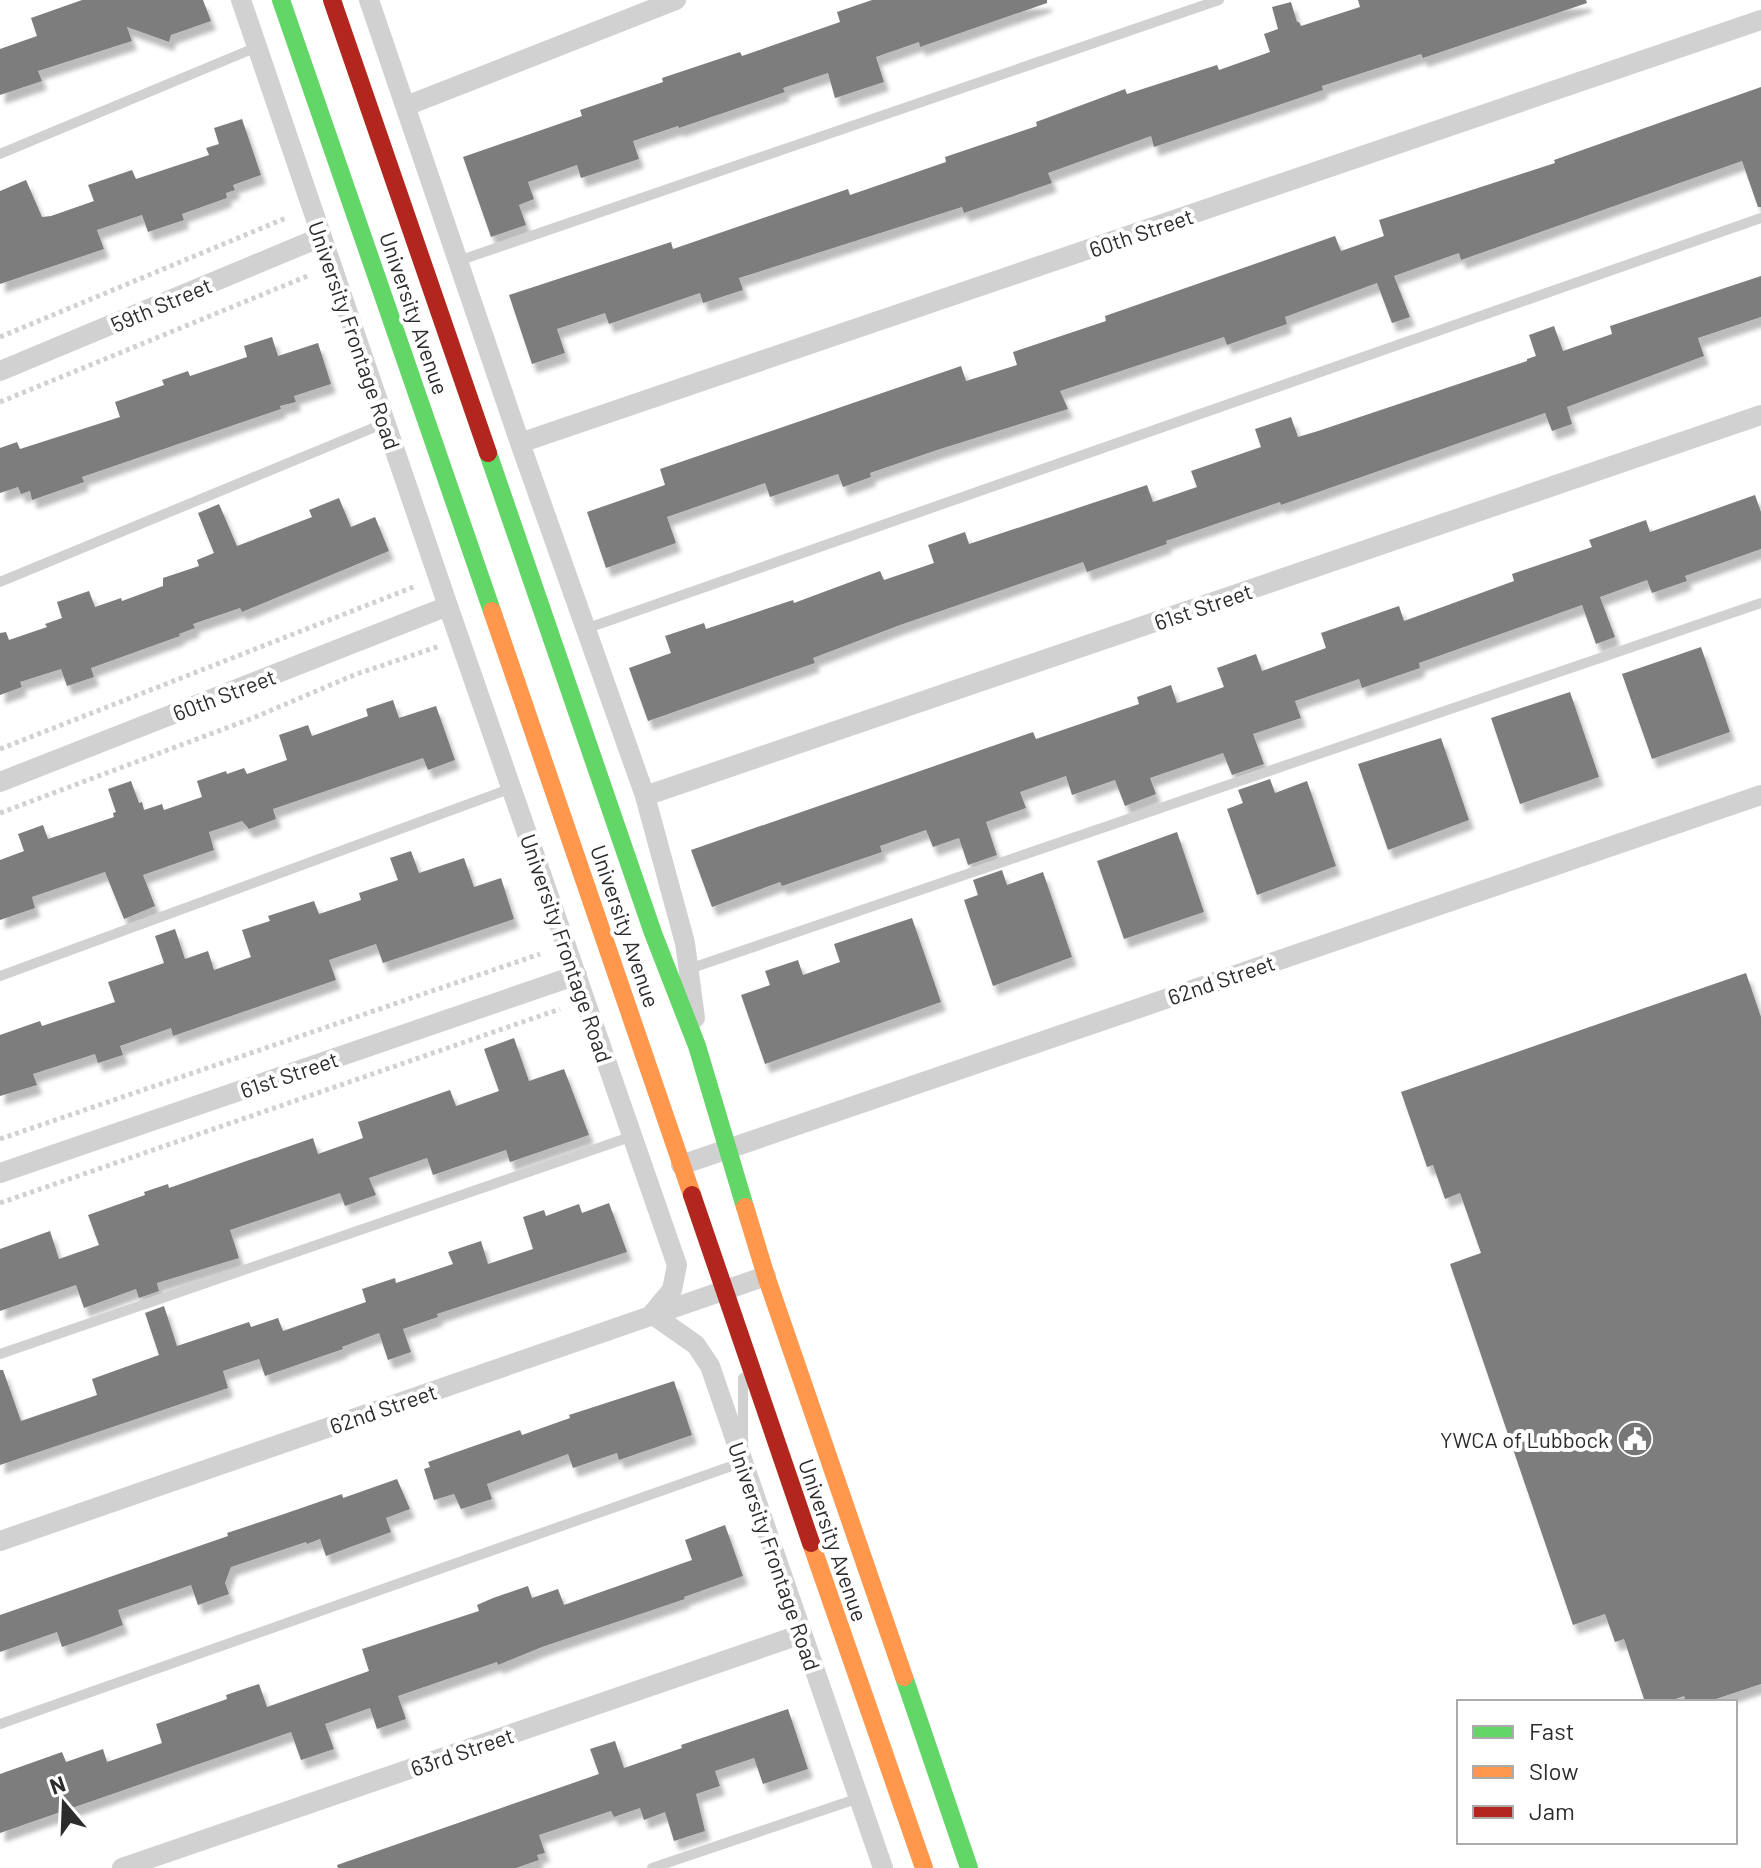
<svg xmlns="http://www.w3.org/2000/svg" width="1761" height="1868" viewBox="0 0 1761 1868" font-family="Barlow,sans-serif">
	<style>
		.building { fill: #7d7d7d; filter: url(#shadow) }
		.lines { fill: none; stroke-linecap: round; stroke-linejoin: round }
		.path { stroke: #d1d1d1; stroke-width: 5; stroke-dasharray: 4 4; stroke-linecap: butt }
		.lane { stroke: #d1d1d1; stroke-width: 10 }
		.street { stroke: #d1d1d1; stroke-width: 20 }
		.fast { stroke: #63d668; stroke-width: 18 }
		.slow { stroke: #ff974d; stroke-width: 18 }
		.jam { stroke: #b3261e; stroke-width: 18 }
		.labels { text-anchor: middle; dominant-baseline: central; stroke-width: 8; stroke-linejoin: round; paint-order: stroke }
		.street-label { font-size: 22px; fill: #2c2c2c; stroke: #fff }
		.poi-label { font-size: 22px; fill: #2c2c2c; stroke: #fff; text-anchor: end }
	</style>
	<defs>
		<filter id="shadow"><feDropShadow dx="5" dy="9" stdDeviation="2" flood-color="#0004"/></filter>
	</defs>
	<rect width="100%" height="100%" fill="#fff"/>
	<path class="building" d="M 82,0 L 203,0 L 211,21 L 171,35 L 169,42 L 127,27 L 132,41 L 38,71 L 42,81 L 0,95 L 0,49 L 37,36 L 31,18 Z
		M 872,0 L 1047,0 L 1047,3 L 920,47 L 919,42 L 876,57 L 884,82 L 835,98 L 828,73 L 783,88 L 785,92 L 679,128 L 678,126 L 633,141 L 639,159 L 581,178 L 577,165 L 528,182 L 534,199 L 519,205 L 526,225 L 491,237 L 463,157 L 582,116 L 580,110 L 663,82 L 662,78 L 740,52 L 742,56 L 840,22 L 837,12 Z
		M 1358,0 L 1586,0 L 1587,3 L 1423,58 L 1421,54 L 1322,86 L 1323,90 L 1154,147 L 1151,136 L 1048,173 L 1052,183 L 964,213 L 962,207 L 739,278 L 743,290 L 703,303 L 700,293 L 609,324 L 605,313 L 557,329 L 565,353 L 532,364 L 509,295 L 671,242 L 673,249 L 848,189 L 850,195 L 946,162 L 945,157 L 1037,126 L 1036,122 L 1125,89 L 1127,94 L 1217,65 L 1219,70 L 1270,52 L 1264,34 L 1278,29 L 1272,7 L 1291,2 L 1297,22 L 1299,22 L 1301,26 L 1360,7 Z
		M 1761,87 L 1761,207 L 1758,207 L 1742,161 L 1461,260 L 1459,253 L 1394,276 L 1410,317 L 1392,323 L 1377,283 L 1285,317 L 1287,324 L 1227,345 L 1224,337 L 1060,391 L 1068,409 L 937,450 L 870,473 L 871,477 L 843,487 L 838,474 L 770,497 L 765,483 L 667,517 L 676,543 L 606,568 L 587,512 L 665,485 L 660,469 L 961,366 L 966,381 L 1017,365 L 1013,352 L 1106,321 L 1105,316 L 1335,236 L 1341,251 L 1384,236 L 1379,220 L 1555,163 L 1554,160 Z
		M 242,119 L 261,175 L 233,185 L 235,190 L 226,193 L 227,198 L 182,214 L 184,220 L 148,232 L 142,215 L 97,230 L 104,249 L 0,284 L 0,191 L 26,180 L 42,217 L 51,216 L 94,201 L 88,185 L 132,170 L 136,179 L 209,155 L 206,148 L 219,144 L 214,128 Z
		M 1761,276 L 1761,317 L 1698,338 L 1704,356 L 1567,407 L 1572,424 L 1552,431 L 1545,413 L 1281,505 L 1280,502 L 1166,541 L 1167,544 L 1087,572 L 1083,562 L 900,625 L 813,658 L 815,663 L 648,721 L 629,668 L 671,653 L 665,636 L 704,623 L 706,629 L 793,600 L 794,603 L 880,571 L 884,580 L 934,563 L 928,545 L 965,532 L 969,544 L 1147,485 L 1153,502 L 1197,487 L 1191,471 L 1261,447 L 1255,429 L 1291,417 L 1298,437 L 1318,431 L 1527,361 L 1527,359 L 1536,356 L 1529,335 L 1554,326 L 1563,351 L 1612,334 L 1610,326 Z
		M 272,337 L 278,356 L 318,343 L 331,384 L 294,396 L 296,402 L 280,406 L 281,409 L 82,477 L 84,482 L 32,500 L 30,491 L 21,494 L 18,487 L 0,493 L 0,448 L 17,442 L 20,449 L 120,417 L 115,402 L 164,385 L 162,380 L 188,371 L 190,376 L 247,357 L 244,346 Z
		M 1755,495 L 1761,512 L 1761,549 L 1685,576 L 1687,581 L 1652,593 L 1647,580 L 1600,597 L 1615,637 L 1596,644 L 1582,605 L 1419,663 L 1420,668 L 1362,688 L 1359,679 L 1295,701 L 1301,718 L 1253,734 L 1264,764 L 1232,775 L 1223,753 L 1150,778 L 1156,794 L 1125,806 L 1115,780 L 1072,795 L 1066,776 L 1020,792 L 1026,808 L 986,822 L 997,855 L 968,865 L 959,838 L 933,847 L 926,830 L 880,846 L 882,852 L 782,886 L 780,882 L 712,907 L 691,850 L 1033,732 L 1036,739 L 1139,704 L 1137,697 L 1171,685 L 1177,703 L 1224,687 L 1217,668 L 1256,654 L 1262,671 L 1326,648 L 1321,633 L 1399,606 L 1404,621 L 1514,581 L 1512,574 L 1592,547 L 1589,540 L 1646,520 L 1650,532 Z
		M 339,498 L 351,527 L 375,517 L 389,551 L 242,612 L 240,608 L 193,624 L 195,628 L 179,634 L 180,636 L 91,668 L 94,677 L 67,686 L 61,669 L 20,682 L 22,687 L 0,695 L 0,633 L 6,632 L 9,640 L 47,627 L 45,624 L 62,618 L 57,602 L 89,591 L 95,607 L 121,598 L 122,601 L 163,586 L 163,578 L 199,566 L 197,560 L 214,553 L 198,513 L 219,504 L 237,546 L 312,517 L 309,510 Z
		M 1701,647 L 1730,732 L 1652,759 L 1622,674 Z
		M 1570,692 L 1599,777 L 1520,804 L 1491,718 Z
		M 393,700 L 399,718 L 436,706 L 455,760 L 428,770 L 423,758 L 273,809 L 276,819 L 249,829 L 242,821 L 209,832 L 214,850 L 143,875 L 155,906 L 124,919 L 105,872 L 32,897 L 35,908 L 0,920 L 0,860 L 24,851 L 18,834 L 43,825 L 48,839 L 114,817 L 113,813 L 116,812 L 108,789 L 131,781 L 139,803 L 142,802 L 144,810 L 162,804 L 164,810 L 202,797 L 197,781 L 226,771 L 227,774 L 244,768 L 247,774 L 287,760 L 279,735 L 308,725 L 312,736 L 368,716 L 366,709 Z
		M 1441,738 L 1469,820 L 1388,850 L 1358,764 Z
		M 1270,779 L 1275,793 L 1307,781 L 1336,866 L 1257,895 L 1227,809 L 1243,803 L 1238,790 Z
		M 1177,832 L 1204,912 L 1124,939 L 1097,861 Z
		M 411,851 L 419,873 L 464,858 L 474,887 L 501,878 L 514,919 L 383,963 L 376,944 L 329,960 L 336,980 L 173,1036 L 171,1028 L 120,1046 L 123,1055 L 98,1063 L 95,1054 L 33,1074 L 37,1085 L 0,1096 L 0,1035 L 40,1021 L 42,1026 L 115,1002 L 108,982 L 164,963 L 155,936 L 175,929 L 185,959 L 208,951 L 214,970 L 251,957 L 242,930 L 270,921 L 268,916 L 314,901 L 319,914 L 361,900 L 359,893 L 398,880 L 390,858 Z
		M 1002,870 L 1007,885 L 1043,872 L 1072,957 L 993,986 L 964,900 L 978,895 L 973,880 Z
		M 912,918 L 941,1002 L 765,1064 L 741,995 L 770,985 L 765,971 L 798,960 L 803,975 L 840,962 L 834,944 Z
		M 1746,973 L 1761,1017 L 1761,1684 L 1707,1702 L 1686,1702 L 1684,1696 L 1667,1702 L 1645,1702 L 1624,1639 L 1615,1642 L 1605,1614 L 1573,1625 L 1450,1264 L 1481,1253 L 1460,1193 L 1445,1199 L 1433,1165 L 1427,1167 L 1401,1092 Z
		M 514,1038 L 529,1081 L 564,1069 L 589,1135 L 510,1162 L 506,1150 L 433,1175 L 427,1158 L 369,1178 L 376,1195 L 345,1206 L 340,1193 L 230,1230 L 239,1258 L 157,1283 L 159,1291 L 139,1298 L 136,1289 L 84,1308 L 76,1285 L 0,1311 L 0,1249 L 50,1231 L 59,1259 L 99,1245 L 88,1215 L 145,1195 L 144,1192 L 168,1184 L 169,1188 L 313,1138 L 318,1154 L 363,1138 L 358,1122 L 450,1090 L 456,1106 L 499,1091 L 484,1049 Z
		M 609,1203 L 627,1252 L 437,1314 L 438,1317 L 403,1329 L 411,1352 L 388,1360 L 379,1333 L 342,1347 L 343,1349 L 265,1376 L 259,1359 L 223,1371 L 228,1388 L 0,1465 L 0,1370 L 3,1370 L 21,1421 L 97,1395 L 92,1379 L 159,1355 L 145,1313 L 164,1306 L 177,1346 L 249,1322 L 251,1327 L 278,1318 L 283,1331 L 366,1302 L 362,1289 L 395,1278 L 396,1283 L 453,1264 L 448,1252 L 481,1241 L 488,1264 L 533,1249 L 523,1217 L 544,1210 L 546,1216 L 579,1204 L 582,1213 Z
		M 674,1381 L 692,1435 L 619,1460 L 617,1453 L 573,1468 L 568,1454 L 487,1484 L 492,1499 L 461,1509 L 454,1494 L 434,1500 L 424,1469 L 430,1467 L 428,1462 L 520,1430 L 522,1435 L 570,1418 L 569,1415 Z
		M 397,1479 L 410,1509 L 386,1518 L 391,1532 L 326,1556 L 320,1539 L 307,1544 L 306,1542 L 231,1567 L 225,1583 L 229,1594 L 198,1605 L 191,1585 L 118,1610 L 123,1625 L 94,1636 L 62,1647 L 57,1632 L 0,1652 L 0,1615 L 228,1536 L 227,1533 L 284,1514 L 342,1494 L 343,1498 Z
		M 725,1525 L 743,1576 L 684,1597 L 685,1599 L 542,1647 L 498,1665 L 497,1662 L 398,1696 L 406,1719 L 377,1729 L 370,1708 L 325,1724 L 334,1749 L 301,1760 L 291,1732 L 0,1833 L 0,1774 L 62,1752 L 66,1762 L 103,1749 L 107,1762 L 162,1743 L 156,1724 L 227,1699 L 226,1695 L 259,1684 L 267,1707 L 369,1671 L 362,1649 L 479,1611 L 477,1605 L 493,1598 L 528,1586 L 532,1598 L 558,1589 L 564,1605 L 692,1560 L 685,1540 Z
		M 788,1709 L 808,1769 L 763,1784 L 754,1758 L 715,1771 L 720,1786 L 696,1794 L 705,1831 L 674,1841 L 665,1812 L 644,1820 L 640,1808 L 614,1817 L 611,1811 L 539,1835 L 545,1853 L 537,1855 L 539,1860 L 516,1868 L 338,1868 L 337,1865 L 599,1774 L 590,1749 L 615,1741 L 624,1768 L 682,1748 L 681,1745 Z"/>
	<g class="lines">
		<path class="path" d="M 0,337 L 286,218
			M 0,402 L 310,275
			M 0,749 L 416,586
			M 0,813 L 253,718 L 354,675 L 440,646
			M 0,1139 L 540,954
			M 0,1203 L 560,1009"/>
		<path class="lane" d="M 0,154 L 257,47
			M 458,261 L 1219,0
			M 0,582 L 385,423
			M 585,629 L 1761,218
			M 689,969 L 1761,603
			M 0,976 L 512,788
			M 0,1354 L 633,1136
			M 743,1378 L 743,1442
			M 0,1724 L 743,1462
			M 652,1868 L 859,1798"/>
		<path class="street" d="M 241,0 L 448,606 L 677,1265 L 672,1290 L 652,1314 L 696,1345 L 710,1366 L 883,1868
			M 369,0 L 520,443 L 645,796 L 685,943 L 695,1018
			M 406,106 L 676,0
			M 0,371 L 321,237
			M 520,443 L 1761,20
			M 0,782 L 448,606
			M 645,796 L 1761,415
			M 681,1165 L 1761,795
			M 0,1173 L 577,975
			M 0,1541 L 766,1276
			M 122,1868 L 802,1634"/>
		<path class="fast" d="M 281,0 L 492,611
			M 488,453 L 653,933 L 697,1046 L 745,1207
			M 904,1677 L 969,1868"/>
		<path class="slow" d="M 492,611 L 692,1195
			M 745,1207 L 766,1276 L 904,1677
			M 811,1543 L 924,1868"/>
		<path class="jam" d="M 332,0 L 488,453
			M 692,1195 L 811,1543"/>
	</g>
	<defs>
		<symbol id="civic-disc" viewBox="-11 -11 22 22"><circle r="9.5" fill="#767676" stroke="#fff"/><path d="M-.6-6.5H3V-4.5H.6V-3L4-1V1h2V6H-6V1h2V-1L-.6-3ZM-1.2 2.5V6h2.4V2.5Z" fill="#fff"/></symbol>
	</defs>
	<g fill-rule="evenodd">
		<use href="#civic-disc" x="1615" y="1419" width="40" height="40"/>
	</g>
	<g class="labels">
		<g class="street-label">
			<text transform="translate(1141 232) rotate(-19)">60th Street</text>
			<text transform="translate(161 304) rotate(-23)">59th Street</text>
			<text transform="translate(415 313) rotate(71)">University Avenue</text>
			<text transform="translate(355 335) rotate(71)">University Frontage Road</text>
			<text transform="translate(1203 606) rotate(-19)">61st Street</text>
			<text transform="translate(224 694) rotate(-21)">60th Street</text>
			<text transform="translate(626 926) rotate(71)">University Avenue</text>
			<text transform="translate(567 948) rotate(71)">University Frontage Road</text>
			<text transform="translate(1221 979) rotate(-19)">62nd Street</text>
			<text transform="translate(289 1074) rotate(-19)">61st Street</text>
			<text transform="translate(383 1408) rotate(-19)">62nd Street</text>
			<text transform="translate(834 1540) rotate(71)">University Avenue</text>
			<text transform="translate(775 1556) rotate(71)">University Frontage Road</text>
			<text transform="translate(462 1751) rotate(-19)">63rd Street</text>
		</g>
		<g class="poi-label">
			<text x="1609" y="1439">YWCA of Lubbock</text>
		</g>
	</g>
	<rect x="1457" y="1700" width="280" height="144" fill="#ffffff" stroke="#ababab" stroke-width="2"/>
	<rect x="1473" y="1726" width="40" height="12" fill="#63d668" stroke="#ababab" stroke-width="2"/>
	<text x="1529" y="1740" font-size="24" fill="#2c2c2c">Fast</text>
	<rect x="1473" y="1766" width="40" height="12" fill="#ff974d" stroke="#ababab" stroke-width="2"/>
	<text x="1529" y="1780" font-size="24" fill="#2c2c2c">Slow</text>
	<rect x="1473" y="1806" width="40" height="12" fill="#b3261e" stroke="#ababab" stroke-width="2"/>
	<text x="1529" y="1820" font-size="24" fill="#2c2c2c">Jam</text>
	<g transform="translate(64 1804) rotate(341)" stroke="#ffffff" stroke-width="6" paint-order="stroke">
	<path d="M0-6L14 30L0 20L-14 30Z" fill="#2c2c2c"/>
	<text y="-12" font-size="22" font-weight="bold" text-anchor="middle" fill="#2c2c2c">N</text>
	</g>
</svg>
